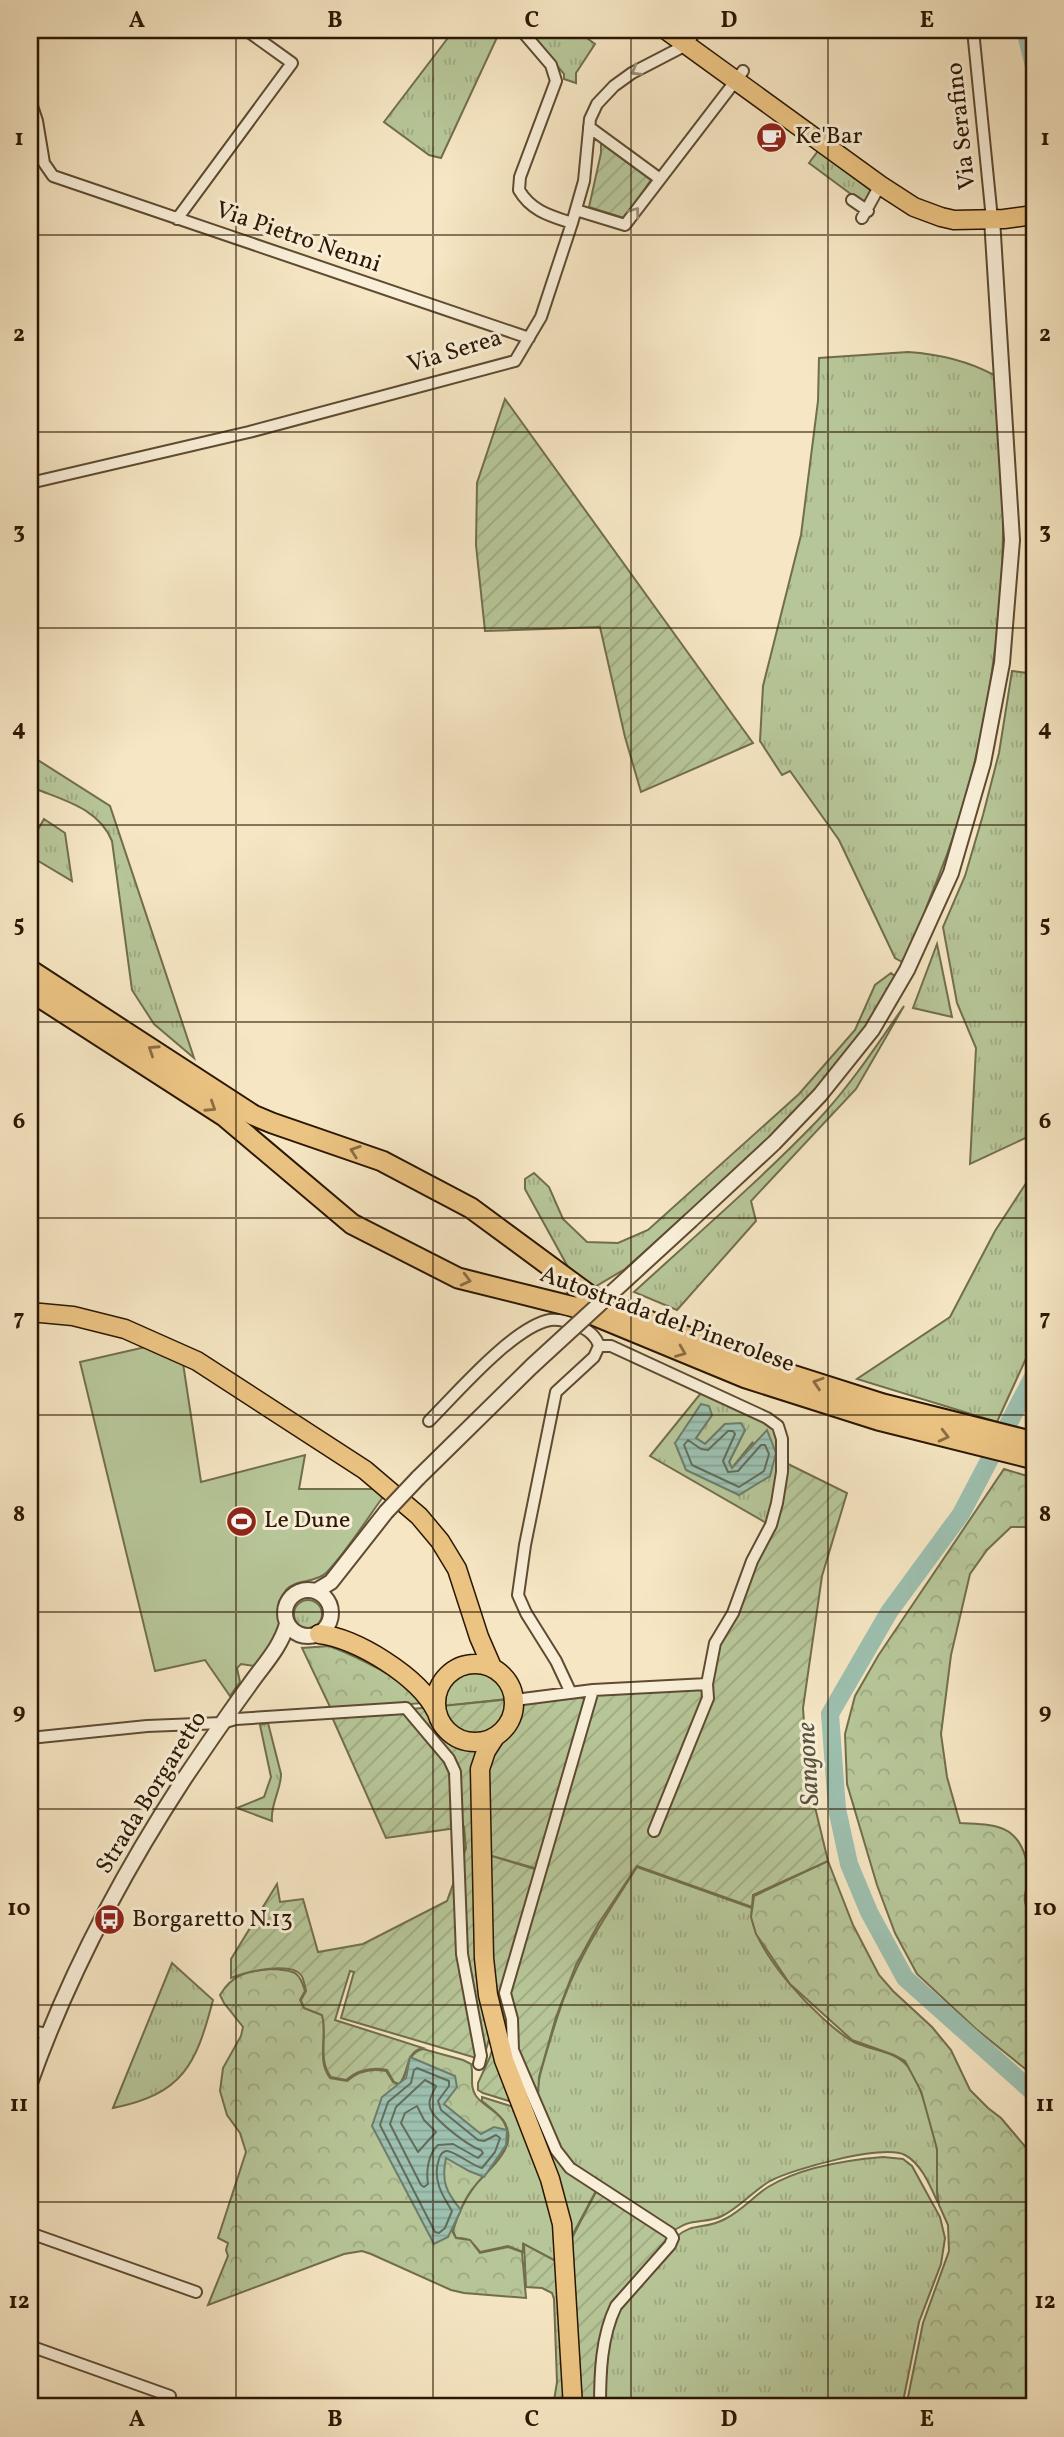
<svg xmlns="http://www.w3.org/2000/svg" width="1064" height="2437" viewBox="0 0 1064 2437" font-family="Vollkorn,serif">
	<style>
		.grass { fill: url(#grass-tufts); stroke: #716e4d; stroke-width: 2; fill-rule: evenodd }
		.forest { fill: url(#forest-crowns); stroke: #716e4d; stroke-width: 2 }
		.garden { fill: url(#garden-furrows); stroke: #716e4d; stroke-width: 2 }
		.pitch { fill: #b7c698; stroke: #716e4d; stroke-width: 2 }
		.water { fill: url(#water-rules); stroke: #6f7c6a; stroke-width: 2 }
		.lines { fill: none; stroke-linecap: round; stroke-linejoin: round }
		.shore { stroke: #646c59; stroke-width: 2 }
		.river { stroke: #9dc0b0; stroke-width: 18 }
		.minor-casing { stroke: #5e4b32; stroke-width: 14 }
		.tertiary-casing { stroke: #5e4b32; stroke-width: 18 }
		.primary-casing { stroke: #2b1702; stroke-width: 21 }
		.motorway-casing { stroke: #2b1702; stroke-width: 23 }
		.minor { stroke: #f9efd8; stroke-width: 10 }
		.tertiary { stroke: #f9efd8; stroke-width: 14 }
		.primary { stroke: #ebc382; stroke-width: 18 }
		.motorway { stroke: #ebc382; stroke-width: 19 }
		.tertiary-bridge-casing { stroke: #5e4b32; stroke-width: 18; stroke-linecap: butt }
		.tertiary-bridge { stroke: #f9efd8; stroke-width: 14 }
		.oneway { stroke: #9c8e78 }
		.oneway2 { stroke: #8b6d42 }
		.grid { fill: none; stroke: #2b1702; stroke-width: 2; stroke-opacity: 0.55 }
		.labels { text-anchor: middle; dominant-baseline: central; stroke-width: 6; stroke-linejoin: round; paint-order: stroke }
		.street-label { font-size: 24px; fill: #2b1702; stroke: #f9efd8 }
		.poi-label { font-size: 24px; fill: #2b1702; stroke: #f9efd8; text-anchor: start }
		.water-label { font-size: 26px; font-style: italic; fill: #53523f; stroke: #f9efd8 }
		.neatline { fill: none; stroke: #2b1702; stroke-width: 2.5 }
		.grid-label { font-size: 23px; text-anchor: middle; font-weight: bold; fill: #2b1702 }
	</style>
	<defs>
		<pattern id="grass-tufts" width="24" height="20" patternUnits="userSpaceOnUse" patternTransform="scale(1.75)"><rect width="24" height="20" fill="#b7c698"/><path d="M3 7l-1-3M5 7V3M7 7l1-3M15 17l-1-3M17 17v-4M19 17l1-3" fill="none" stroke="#9ea981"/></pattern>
		<pattern id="forest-crowns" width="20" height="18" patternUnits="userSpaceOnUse" patternTransform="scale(1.75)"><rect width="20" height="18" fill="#b7c698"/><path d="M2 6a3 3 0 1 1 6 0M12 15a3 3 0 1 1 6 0" fill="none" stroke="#9ea981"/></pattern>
		<pattern id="garden-furrows" width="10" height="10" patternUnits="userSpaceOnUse" patternTransform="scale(1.75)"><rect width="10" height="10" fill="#b7c698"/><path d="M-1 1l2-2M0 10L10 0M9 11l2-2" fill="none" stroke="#9ea981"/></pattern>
		<pattern id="water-rules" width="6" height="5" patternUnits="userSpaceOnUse" patternTransform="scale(1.75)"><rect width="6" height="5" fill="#9dc0b0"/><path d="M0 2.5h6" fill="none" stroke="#87a496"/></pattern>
	</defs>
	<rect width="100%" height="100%" fill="#f6e6c3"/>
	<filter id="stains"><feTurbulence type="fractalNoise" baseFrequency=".00286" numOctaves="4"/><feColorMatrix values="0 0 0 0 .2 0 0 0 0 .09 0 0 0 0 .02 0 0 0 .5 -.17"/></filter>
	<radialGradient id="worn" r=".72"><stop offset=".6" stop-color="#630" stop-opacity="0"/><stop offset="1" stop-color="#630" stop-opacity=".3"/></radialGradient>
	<path class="grass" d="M 454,30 L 500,31 L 441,158 L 429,155 L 384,122 Z
		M 528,30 L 576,30 L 595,44 L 576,73 L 576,83 L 564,79 L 564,74 Z
		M 818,151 L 873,192 L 867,206 L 809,163 Z
		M 908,352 C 938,354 968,361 994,375 C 997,414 1002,453 1003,492 C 1006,622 985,763 936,883 C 925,909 917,938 902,962 L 895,958 L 839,840 L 790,771 L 782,775 L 760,741 L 763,686 L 801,535 L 818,401 L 819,358 Z
		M 1012,671 L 1027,673 L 1029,766 L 1033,773 L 1034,781 L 1034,1134 L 970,1164 L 976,1048 L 957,1003 L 943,927 L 965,876 L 983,815 L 999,753 Z
		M 30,755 L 110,806 L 194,1058 L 154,1024 L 132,990 L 112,841 C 99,809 66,801 36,789 L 37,784 L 31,781 L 30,784 Z
		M 44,819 L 65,833 L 72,881 L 30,856 L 30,849 L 38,835 L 36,833 Z
		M 937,944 L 952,1017 L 913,1008 Z
		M 891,973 L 897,978 L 862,1034 L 818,1091 L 778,1132 L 625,1269 L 593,1288 L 568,1267 L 525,1189 L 525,1179 L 534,1173 L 549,1187 L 563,1219 L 587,1242 L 618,1243 L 648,1230 L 799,1094 L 855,1030 L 875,985 Z
		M 904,1006 L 856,1089 L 751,1201 L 756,1221 L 677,1310 L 634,1292 C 695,1236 759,1181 817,1121 C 850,1086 877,1045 904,1006 Z
		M 1034,1171 L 1034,1341 L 997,1422 L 857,1379 L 950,1317 L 995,1231 Z
		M 701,1393 L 766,1421 L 775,1429 L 780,1455 L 768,1524 L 650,1456 ZM 712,1415 L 696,1438 L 705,1444 L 725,1424 L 745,1430 L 729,1462 L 732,1468 L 753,1442 L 739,1495 L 675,1443 Z
		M294 1614a14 14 0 1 1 28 0a14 14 0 1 1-28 0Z
		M 470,1672 C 489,1670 504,1680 507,1699 L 445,1706 C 445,1689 453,1677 470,1672 Z
		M 268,1723 L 281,1774 C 281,1790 270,1805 272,1821 L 237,1808 L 264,1797 L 271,1777 L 260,1725 Z
		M 637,1867 L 752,1908 C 745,1945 821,2023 852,2041 C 871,2051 896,2050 909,2068 C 920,2083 935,2131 937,2150 C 938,2168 936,2185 938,2203 C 931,2188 922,2164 905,2155 C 883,2144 792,2169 770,2181 C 753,2191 740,2207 722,2216 C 710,2222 698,2220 686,2224 C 681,2226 677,2229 672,2231 L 593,2180 L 565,2157 L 531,2111 C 538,2096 537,2089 540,2075 C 545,2056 551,2037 557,2018 C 576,1958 604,1919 637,1867 Z
		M 172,1963 L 213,2000 C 196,2065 183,2094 113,2108 Z
		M 482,2097 L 523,2110 L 528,2113 L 562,2160 L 597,2189 L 558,2262 L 523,2244 L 523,2252 L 508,2246 L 480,2252 C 472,2242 469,2237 456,2238 L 453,2231 C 457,2217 465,2199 474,2187 C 487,2170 519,2149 505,2123 C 501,2115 489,2107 482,2101 Z
		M 883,2157 L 903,2159 L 912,2166 L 940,2217 L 945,2238 L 941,2264 L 919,2322 L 902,2407 L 603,2407 L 607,2342 L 618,2308 L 676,2237 C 693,2222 705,2230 725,2219 C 741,2211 753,2197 768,2187 C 799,2168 847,2160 883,2157 Z"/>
	<path class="forest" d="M 1004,1469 L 1034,1478 L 1034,1527 L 1011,1527 L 987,1550 L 970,1574 L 951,1655 L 941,1734 L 947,1777 L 960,1823 C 991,1825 1016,1822 1026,1859 C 1027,1865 1029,1870 1029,1876 C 1027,1890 1020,1900 1030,1913 L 1034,1913 L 1034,2076 L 976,2029 L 917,1974 L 895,1933 L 877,1885 L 847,1784 L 845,1734 L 855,1696 L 878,1656 Z
		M 329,1646 C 356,1656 407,1681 426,1703 L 331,1709 L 302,1648 Z
		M 828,1861 L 853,1925 L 879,1975 L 893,1991 L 932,2027 L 951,2050 L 970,2090 L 988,2108 L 1001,2118 L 1034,2157 L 1034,2407 L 906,2407 L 923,2323 L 949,2251 L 948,2225 L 939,2205 L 937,2190 L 937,2149 L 921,2091 L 905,2061 L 894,2055 L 852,2040 L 790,1984 L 756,1934 L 751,1917 L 754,1896 Z
		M 272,1969 C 294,1971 299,1970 305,1991 L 300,2000 L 304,2008 L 322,2015 C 328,2036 316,2060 330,2078 L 347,2081 C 358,2071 371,2068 386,2071 L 393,2082 L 399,2085 C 410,2073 405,2053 423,2049 L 463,2060 L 471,2064 C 474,2075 469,2086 476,2096 C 484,2107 503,2114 506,2127 C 513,2154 487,2169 474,2187 C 464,2199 457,2217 452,2231 L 456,2238 L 470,2240 L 480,2253 L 508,2247 L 522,2252 L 526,2298 L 464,2293 L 451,2290 L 371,2254 L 362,2251 L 344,2254 L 208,2305 L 228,2256 L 226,2250 L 228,2243 L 218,2238 L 246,2152 L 240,2133 L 227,2115 L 220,2091 L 223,2068 L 241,2036 L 243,2027 L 224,2003 L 220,1995 C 233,1973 249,1971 272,1969 Z"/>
	<path class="garden" d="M 601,143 L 651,180 L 624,218 L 589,207 L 601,153 Z
		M 505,399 L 753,743 L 641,792 L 625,737 L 600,627 L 485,631 L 476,545 L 477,483 Z
		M 784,1462 L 847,1493 L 822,1576 L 803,1708 L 808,1778 L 828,1861 L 753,1895 L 752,1907 L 637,1866 L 599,1923 L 576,1965 L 556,2017 L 539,2077 L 538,2095 L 531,2110 L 525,2106 L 483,2093 L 478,2090 L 478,2083 L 490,2057 L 596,1693 L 702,1688 L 717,1644 L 760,1547 Z
		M 571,1693 L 587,1700 L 538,1869 L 485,1854 L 538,1870 L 483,2060 L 341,2018 L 354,1972 L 350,1971 L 335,2020 L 423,2048 C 404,2052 410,2073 399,2084 L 394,2082 L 387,2070 C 372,2067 358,2070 346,2080 L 331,2077 C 317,2059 328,2035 322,2015 L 304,2008 L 301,2000 L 306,1991 C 305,1987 304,1979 301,1975 C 291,1961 244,1972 231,1978 L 231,1959 L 277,1884 L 280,1902 L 303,1899 L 318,1952 L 363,1944 L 447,1901 L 466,1848 L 464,1827 L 386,1838 L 332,1717 Z
		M 597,2190 L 669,2238 L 614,2305 L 598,2407 L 553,2407 L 557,2382 L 554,2299 L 552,2293 L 542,2288 L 526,2287 L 524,2244 L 559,2263 Z"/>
	<path class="pitch" d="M 154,1345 L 183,1363 L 201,1482 L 305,1455 L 299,1489 L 389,1489 C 368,1516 350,1548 326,1573 C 316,1583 296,1579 286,1590 C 275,1604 276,1616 282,1631 L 254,1666 L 241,1664 L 237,1668 L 240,1682 L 230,1696 L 205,1660 L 155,1671 L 80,1362 Z"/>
	<path class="water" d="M 701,1404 L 709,1406 L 712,1415 L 696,1438 L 705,1444 L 725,1424 L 741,1423 L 745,1430 L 729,1462 L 732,1468 L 767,1430 L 776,1453 L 770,1476 L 739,1495 L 686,1470 L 675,1443 Z
		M 410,2057 L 455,2076 L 457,2087 L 444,2104 L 481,2134 L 494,2127 L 507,2130 L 506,2145 L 484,2177 L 469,2171 L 446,2158 C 441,2181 446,2192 461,2210 L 448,2237 L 434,2244 L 372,2126 L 382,2097 L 406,2078 Z"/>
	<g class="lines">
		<path class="shore" d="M 728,1431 L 733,1431 L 735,1434 L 723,1461 L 728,1472 L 738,1471 L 761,1445 L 765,1445 L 769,1454 L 764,1471 L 739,1487 L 692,1465 L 684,1445 L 688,1440 L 701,1449 L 708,1450 Z
			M 417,2068 L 449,2081 L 449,2086 L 438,2101 L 441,2110 L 478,2140 L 484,2141 L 496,2135 L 500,2138 L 495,2152 L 482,2168 C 472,2166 454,2150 446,2151 C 442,2152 440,2155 439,2159 C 432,2179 442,2195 452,2211 L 445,2228 L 439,2233 L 435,2232 L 380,2125 L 388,2102 L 411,2083 L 414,2070 Z
			M 425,2080 L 436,2086 C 433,2093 428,2099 430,2107 C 432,2119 470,2147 481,2150 L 483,2153 L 478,2158 L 453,2144 L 438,2145 C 428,2154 426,2171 428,2184 L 424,2187 L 421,2185 L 390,2124 L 396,2107 Z
			M 417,2106 L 424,2120 L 436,2132 L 418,2152 L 401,2123 L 405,2113 Z"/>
		<path class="river" d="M 1025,30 L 1034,66
			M 1034,1375 L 961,1514 L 889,1612 L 830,1714 L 837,1809 L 849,1864 L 869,1912 L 905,1978 L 1034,2093"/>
		<defs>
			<path id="minor" d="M 521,30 L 551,65 L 556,81 L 520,177 L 519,190 C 531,211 551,216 572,223
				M 973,30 L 992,219
				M 30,100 L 37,121 L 44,163 L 53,176 L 529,338
				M 589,127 L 660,179
				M 852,200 L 868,211
				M 576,210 L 625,225 L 743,71
				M 862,218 L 880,185
				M 177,219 L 292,63 L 246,30
				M 30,483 L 249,432 L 515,361 L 541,317 L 572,223 L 584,181 L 590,119 L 597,104 L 614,86 L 632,73 L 686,45 L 693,35
				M 599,1346 L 611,1346 L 767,1418 L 778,1426 L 782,1439 L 782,1472 L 777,1503 L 771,1525 L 752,1561 L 733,1613 L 715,1643 L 707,1684
				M 429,1421 C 456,1394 513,1327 550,1320 C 558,1319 569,1322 576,1325 C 587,1329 596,1335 599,1346 L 594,1357 L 556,1392 L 525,1545 L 518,1595 L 526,1613 L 556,1661 L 571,1693
				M 593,1690 L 505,1993 L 512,2019 L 513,2050 L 556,2150 L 570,2168 L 670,2233 L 673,2238 L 670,2245 L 616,2306 C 601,2337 600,2374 600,2407
				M 515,1700 L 593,1690 L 707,1684 L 708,1698 L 654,1831
				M 30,1738 L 147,1726 L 222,1723 L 236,1719 L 406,1708 L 449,1759 L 455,1772 L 462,1954 L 481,2056 L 479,2064
				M 30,2031 L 48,2034
				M 30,2233 L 196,2292
				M 30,2346 L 170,2396"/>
			<path id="tertiary" d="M 691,1220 L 774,1143 L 820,1095 L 872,1030 L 907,970 L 951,873 L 983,763 L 1002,663 L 1012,540 L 992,219
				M 418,1478 L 532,1366
				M285 1613a23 23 0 1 1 46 0a23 23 0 1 1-46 0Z
				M 316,1591 L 331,1582 L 386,1512
				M 30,2083 C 68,1976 122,1874 184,1779 C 205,1748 226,1717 248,1687 C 263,1665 280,1649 287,1624"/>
			<path id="primary" d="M 666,30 L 880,185 L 914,207 L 941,217 L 954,220 L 1004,219 L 1034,215
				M 30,1312 L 73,1316 L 125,1329 L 197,1361 L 365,1470 L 419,1516 L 440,1541 L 457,1569 L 479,1637 L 492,1667
				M 319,1634 C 357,1638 419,1677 436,1711
				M436 1703a39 39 0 1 1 78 0a39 39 0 1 1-78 0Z
				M 495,1737 L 486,1751 L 480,1769 L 484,1958 L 488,1995 L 504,2060 L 550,2179 L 562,2224 L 573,2407"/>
			<path id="motorway" d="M 30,970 L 253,1115 L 272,1123 L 382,1161 L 471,1208 L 589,1295 L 665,1328 L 751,1362 L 883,1404 L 1034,1442
				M 30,991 L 224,1116 L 352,1224 L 458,1278 L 574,1307 L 746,1378 L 878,1420 L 1034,1459"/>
		</defs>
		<use href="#minor" class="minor-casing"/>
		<use href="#tertiary" class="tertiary-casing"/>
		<use href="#primary" class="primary-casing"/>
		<use href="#motorway" class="motorway-casing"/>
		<use href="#minor" class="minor"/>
		<use href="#tertiary" class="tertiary"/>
		<use href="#primary" class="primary"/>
		<use href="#motorway" class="motorway"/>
		<defs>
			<path id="tertiary-bridge" d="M 532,1366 L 691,1220
				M 386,1512 L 418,1478"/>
		</defs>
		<use href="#tertiary-bridge" class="tertiary-bridge-casing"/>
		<use href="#tertiary-bridge" class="tertiary-bridge"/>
	</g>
	<defs><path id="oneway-chevron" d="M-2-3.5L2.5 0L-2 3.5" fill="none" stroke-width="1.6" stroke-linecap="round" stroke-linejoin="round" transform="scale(1.75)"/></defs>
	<g class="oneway">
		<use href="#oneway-chevron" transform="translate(636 71) rotate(149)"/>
		<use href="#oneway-chevron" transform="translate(635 212) rotate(-53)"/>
	</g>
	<g class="oneway2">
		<use href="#oneway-chevron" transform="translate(153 1050) rotate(-147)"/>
		<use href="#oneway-chevron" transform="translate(211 1107) rotate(33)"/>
		<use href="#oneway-chevron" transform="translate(355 1151) rotate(-161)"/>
		<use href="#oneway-chevron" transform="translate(466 1280) rotate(14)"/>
		<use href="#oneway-chevron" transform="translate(681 1352) rotate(22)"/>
		<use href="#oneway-chevron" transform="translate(818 1383) rotate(-162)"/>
		<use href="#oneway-chevron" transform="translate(944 1436) rotate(14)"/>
	</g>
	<path class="grid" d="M 236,30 L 236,2407M 433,30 L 433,2407M 631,30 L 631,2407M 828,30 L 828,2407M 30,235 L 1034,235M 30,432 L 1034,432M 30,628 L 1034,628M 30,825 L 1034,825M 30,1022 L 1034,1022M 30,1218 L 1034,1218M 30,1415 L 1034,1415M 30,1612 L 1034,1612M 30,1809 L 1034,1809M 30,2005 L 1034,2005M 30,2202 L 1034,2202"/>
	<defs>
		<symbol id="cafe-disc" viewBox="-11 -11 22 22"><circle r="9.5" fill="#8f2418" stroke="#f9efd8"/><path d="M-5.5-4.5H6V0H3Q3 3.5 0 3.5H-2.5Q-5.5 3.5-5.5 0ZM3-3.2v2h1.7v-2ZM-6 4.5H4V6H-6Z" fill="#fff"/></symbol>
		<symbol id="stadium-disc" viewBox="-11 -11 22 22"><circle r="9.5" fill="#8f2418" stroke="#f9efd8"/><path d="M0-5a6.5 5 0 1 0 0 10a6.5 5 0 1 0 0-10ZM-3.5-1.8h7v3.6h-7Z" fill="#fff"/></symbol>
		<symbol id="bus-disc" viewBox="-11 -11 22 22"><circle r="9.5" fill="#8f2418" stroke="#f9efd8"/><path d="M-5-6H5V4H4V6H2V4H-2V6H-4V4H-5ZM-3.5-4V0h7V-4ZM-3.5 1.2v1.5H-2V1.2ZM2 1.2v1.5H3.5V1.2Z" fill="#fff"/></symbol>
	</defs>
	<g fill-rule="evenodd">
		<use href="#cafe-disc" x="754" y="120" width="35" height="35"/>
		<use href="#stadium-disc" x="224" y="1504" width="35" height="35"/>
		<use href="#bus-disc" x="92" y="1902" width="35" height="35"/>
	</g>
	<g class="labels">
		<g class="street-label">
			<text transform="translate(962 126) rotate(-96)">Via Serafino</text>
			<text transform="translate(298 238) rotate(19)">Via Pietro Nenni</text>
			<text transform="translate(455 352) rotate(-17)">Via Serea</text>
			<text transform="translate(667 1320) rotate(20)">Autostrada del Pinerolese</text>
			<text transform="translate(152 1793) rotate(-58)">Strada Borgaretto</text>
		</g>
		<g class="poi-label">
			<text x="795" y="137">Ke'Bar</text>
			<text x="264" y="1521">Le Dune</text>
			<text x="132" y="1920">Borgaretto N.13</text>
		</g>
		<g class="water-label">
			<text transform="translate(809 1764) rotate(-93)">Sangone</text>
		</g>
	</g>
	<rect width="1064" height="2437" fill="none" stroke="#f6e6c3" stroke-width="77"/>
	<rect x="38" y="38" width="988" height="2360" class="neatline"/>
	<g class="grid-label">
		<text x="137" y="27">A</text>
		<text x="335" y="27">B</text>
		<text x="532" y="27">C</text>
		<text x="729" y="27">D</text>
		<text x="927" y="27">E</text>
		<text x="19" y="145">1</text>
		<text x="1045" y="145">1</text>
		<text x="19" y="341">2</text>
		<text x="1045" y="341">2</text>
		<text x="19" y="538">3</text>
		<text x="1045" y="538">3</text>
		<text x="19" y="735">4</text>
		<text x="1045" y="735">4</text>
		<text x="19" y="931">5</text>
		<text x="1045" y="931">5</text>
		<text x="19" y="1128">6</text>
		<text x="1045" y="1128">6</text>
		<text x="19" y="1325">7</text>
		<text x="1045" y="1325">7</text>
		<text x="19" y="1521">8</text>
		<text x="1045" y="1521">8</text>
		<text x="19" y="1718">9</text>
		<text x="1045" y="1718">9</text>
		<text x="19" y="1915">10</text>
		<text x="1045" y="1915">10</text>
		<text x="19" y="2111">11</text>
		<text x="1045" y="2111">11</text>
		<text x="19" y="2308">12</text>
		<text x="1045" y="2308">12</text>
		<text x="137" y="2426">A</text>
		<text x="335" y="2426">B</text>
		<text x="532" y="2426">C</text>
		<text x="729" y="2426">D</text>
		<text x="927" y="2426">E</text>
	</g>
	<rect width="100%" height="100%" filter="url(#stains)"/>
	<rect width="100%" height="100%" fill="url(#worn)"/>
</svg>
